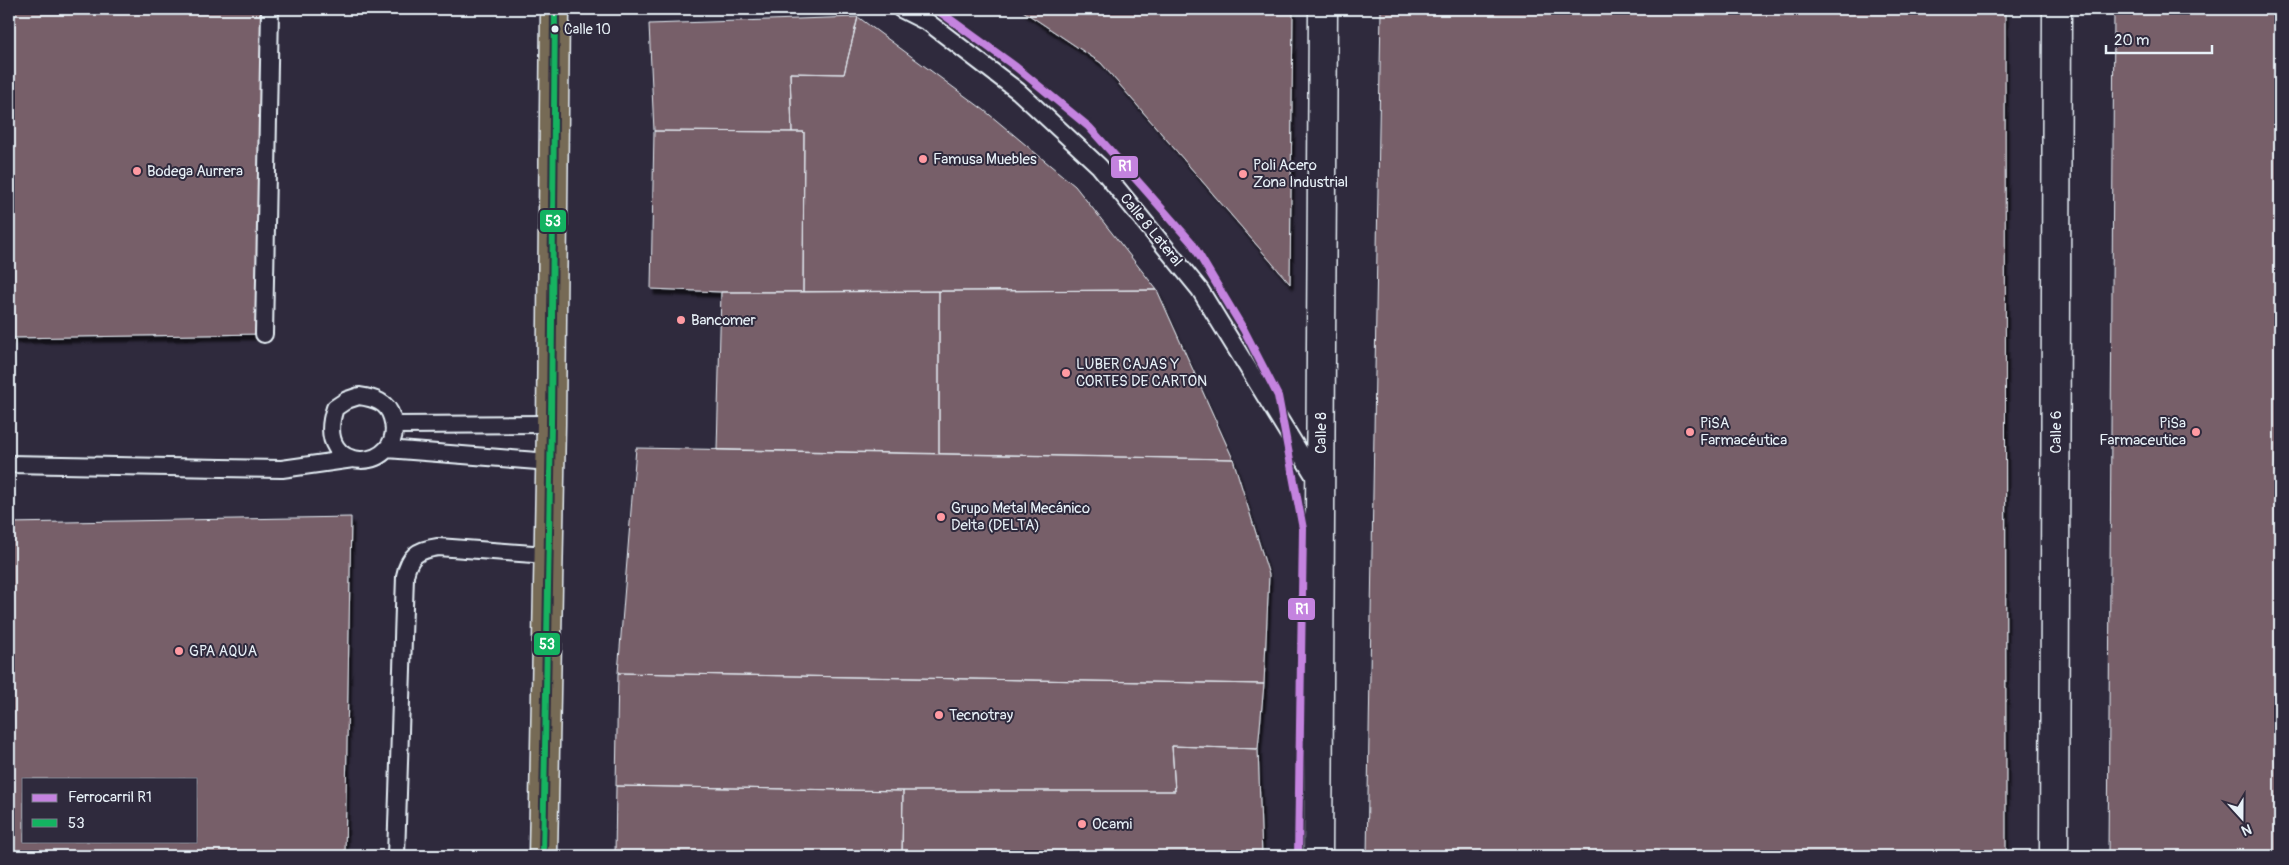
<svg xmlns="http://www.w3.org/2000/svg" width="2289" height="865" viewBox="0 0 2289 865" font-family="Pangolin,sans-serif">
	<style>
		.building { fill: #775f69; stroke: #e8f1f8; fill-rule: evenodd; filter: url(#shadow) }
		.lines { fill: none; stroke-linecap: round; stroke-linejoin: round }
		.service-casing { stroke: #e8f1f8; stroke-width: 20 }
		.minor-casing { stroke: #e8f1f8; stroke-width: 31 }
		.primary-casing { stroke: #e8f1f8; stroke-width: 31 }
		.service { stroke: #2f2a3d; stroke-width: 16 }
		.minor { stroke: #2f2a3d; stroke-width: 28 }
		.primary { stroke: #766a54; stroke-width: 28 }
		.bus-1-casing { stroke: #2f2a3d; stroke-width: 10 }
		.bus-1 { stroke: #13b361; stroke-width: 6 }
		.rail-1-casing { stroke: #2f2a3d; stroke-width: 11 }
		.rail-1 { stroke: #c483df; stroke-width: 8 }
		.bus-dot { fill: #e8f1f8; stroke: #2f2a3d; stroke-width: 2 }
		.poi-dot { fill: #ff9aa2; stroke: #2f2a3d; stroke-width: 2 }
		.labels { text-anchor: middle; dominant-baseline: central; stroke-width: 4; stroke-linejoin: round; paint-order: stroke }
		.bus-label { font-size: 14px; fill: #e8f1f8; stroke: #2f2a3d; text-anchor: start }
		.poi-label { font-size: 15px; fill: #e8f1f8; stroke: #2f2a3d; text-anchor: start }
		.street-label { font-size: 15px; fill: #e8f1f8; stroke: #2f2a3d }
		.line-badge { stroke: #2f2a3d; stroke-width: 2 }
		.badge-label { font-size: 14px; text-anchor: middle; font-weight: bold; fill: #fff }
	</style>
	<defs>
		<filter id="shadow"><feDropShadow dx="3" dy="5.5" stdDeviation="1" flood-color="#0009"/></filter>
	</defs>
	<rect width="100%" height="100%" fill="#2f2a3d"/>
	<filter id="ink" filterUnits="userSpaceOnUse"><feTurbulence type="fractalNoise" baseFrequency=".02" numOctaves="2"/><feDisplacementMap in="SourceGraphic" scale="10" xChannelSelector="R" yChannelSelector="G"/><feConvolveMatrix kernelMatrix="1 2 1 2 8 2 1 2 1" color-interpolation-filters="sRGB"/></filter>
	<g filter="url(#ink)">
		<path class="building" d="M 9,9 L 266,9 L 264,334 L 9,338 Z
			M 1020,9 L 1293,9 L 1290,284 L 1101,63 Z
			M 1381,9 L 2005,9 L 2006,856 L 1367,856 Z
			M 2114,9 L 2280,9 L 2280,856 L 2108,856 Z
			M 858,17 L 984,110 L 1075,186 L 1157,290 L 803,292 L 804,132 L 792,132 L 790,73 L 844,74 Z
			M 858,17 L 844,74 L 790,73 L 792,132 L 654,131 L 649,24 Z
			M 654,131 L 804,132 L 803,292 L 721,292 L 651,289 Z
			M 1157,290 L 1233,459 L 939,454 L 939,291 Z
			M 939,291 L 939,454 L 717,450 L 721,292 Z
			M 636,448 L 1233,459 L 1269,575 L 1264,684 L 618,673 Z
			M 351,517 L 345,856 L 9,856 L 9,523 ZM 24,779 L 196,779 L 196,841 L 24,841 Z
			M 618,673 L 1264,684 L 1258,749 L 1172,746 L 1175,791 L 903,791 L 616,786 Z
			M 1172,746 L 1258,749 L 1262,856 L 902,856 L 903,791 L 1175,791 Z
			M 616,786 L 903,791 L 902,856 L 615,856 Z"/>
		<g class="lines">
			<defs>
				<path id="service" d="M 901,9 L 929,23 L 1018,91 L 1099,166 L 1200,290 L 1318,482
					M 264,334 L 270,9
					M 359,396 C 374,398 388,402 392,418 C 408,472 311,479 335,408 L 347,400 Z
					M 395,425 L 551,424
					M 387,449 L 550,462
					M 9,464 L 282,469 L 353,459
					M 396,856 L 405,576 C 409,556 417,550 438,547 L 547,555"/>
				<path id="minor" d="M 1318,856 L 1323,9
					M 2054,856 L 2057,9"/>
				<path id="primary" d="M 543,856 L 551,424 L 555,9"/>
			</defs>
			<use href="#service" class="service-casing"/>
			<use href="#minor" class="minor-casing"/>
			<use href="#primary" class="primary-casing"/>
			<use href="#service" class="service"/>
			<use href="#minor" class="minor"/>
			<use href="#primary" class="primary"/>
			<defs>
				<path id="bus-1" d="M 543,856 L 551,424 L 555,9"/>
			</defs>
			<use href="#bus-1" class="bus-1-casing"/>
			<use href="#bus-1" class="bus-1"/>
			<defs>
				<path id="rail-1" d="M 936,9 L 1016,67 L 1089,127 L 1142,186 L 1192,243 L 1244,330 L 1278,396 L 1303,529 L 1298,856"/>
			</defs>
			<use href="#rail-1" class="rail-1-casing"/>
			<use href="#rail-1" class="rail-1"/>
		</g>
	</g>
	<circle class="bus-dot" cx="555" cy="29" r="4.5"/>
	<g class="poi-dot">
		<circle cx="923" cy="159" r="5"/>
		<circle cx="137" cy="171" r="5"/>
		<circle cx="1243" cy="174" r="5"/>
		<circle cx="681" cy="320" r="5"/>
		<circle cx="1066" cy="373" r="5"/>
		<circle cx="1690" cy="432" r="5"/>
		<circle cx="2196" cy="432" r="5"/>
		<circle cx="941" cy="517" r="5"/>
		<circle cx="179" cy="651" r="5"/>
		<circle cx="939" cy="715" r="5"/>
		<circle cx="1082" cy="824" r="5"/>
	</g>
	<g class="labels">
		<g class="bus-label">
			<text x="564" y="29">Calle 10</text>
		</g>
		<g class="poi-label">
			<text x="933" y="159">Famusa Muebles</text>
			<text x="1253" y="165">Poli Acero<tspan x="1253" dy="17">Zona Industrial</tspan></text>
			<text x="147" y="171">Bodega Aurrera</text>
			<text x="691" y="320">Bancomer</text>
			<text x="1076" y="364">LUBER CAJAS Y<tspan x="1076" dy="17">CORTES DE CARTON</tspan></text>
			<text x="1700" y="423">PiSA<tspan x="1700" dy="17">Farmacéutica</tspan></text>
			<text x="2186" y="423" text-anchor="end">PiSa<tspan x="2186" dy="17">Farmaceutica</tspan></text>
			<text x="951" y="508">Grupo Metal Mecánico<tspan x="951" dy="17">Delta (DELTA)</tspan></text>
			<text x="189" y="651">GPA AQUA</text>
			<text x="949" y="715">Tecnotray</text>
			<text x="1092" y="824">Ocami</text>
		</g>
		<g class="street-label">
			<text transform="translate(1151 230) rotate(51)">Calle 8 Lateral</text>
			<text transform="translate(2056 432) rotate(-90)">Calle 6</text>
			<text transform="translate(1321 433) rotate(-90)">Calle 8</text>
		</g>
	</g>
	<g class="line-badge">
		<rect x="1110" y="155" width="29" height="24" rx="5" fill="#c483df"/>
		<rect x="539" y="209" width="28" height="24" rx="5" fill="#13b361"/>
		<rect x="1287" y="597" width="29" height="24" rx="5" fill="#c483df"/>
		<rect x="533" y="632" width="28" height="24" rx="5" fill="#13b361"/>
	</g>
	<g class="badge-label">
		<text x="1125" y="171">R1</text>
		<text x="553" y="226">53</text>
		<text x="1302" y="614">R1</text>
		<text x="547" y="649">53</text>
	</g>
	<rect width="2289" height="865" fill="none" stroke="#2f2a3d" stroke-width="30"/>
	<rect x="15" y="15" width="2259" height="835" fill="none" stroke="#e8f1f8" stroke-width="2" filter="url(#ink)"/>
	<rect x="22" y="778" width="175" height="65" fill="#2f2a3d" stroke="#797a88"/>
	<rect x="32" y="794" width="25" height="8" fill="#c483df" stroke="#797a88"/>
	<text x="68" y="802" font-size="15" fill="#e8f1f8">Ferrocarril R1</text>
	<rect x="32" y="819" width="25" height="8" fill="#13b361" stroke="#797a88"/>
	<text x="68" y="828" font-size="15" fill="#e8f1f8">53</text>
	<g transform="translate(2242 818) rotate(159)" stroke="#2f2a3d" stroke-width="4" paint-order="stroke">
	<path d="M0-4L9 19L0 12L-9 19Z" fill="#e8f1f8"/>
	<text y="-8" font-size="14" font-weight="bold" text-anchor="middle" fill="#e8f1f8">N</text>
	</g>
	<path d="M2106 45v8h106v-8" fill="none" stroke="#e8f1f8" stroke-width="2.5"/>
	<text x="2114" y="45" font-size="15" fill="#e8f1f8" stroke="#2f2a3d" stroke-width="4" paint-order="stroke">20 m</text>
</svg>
